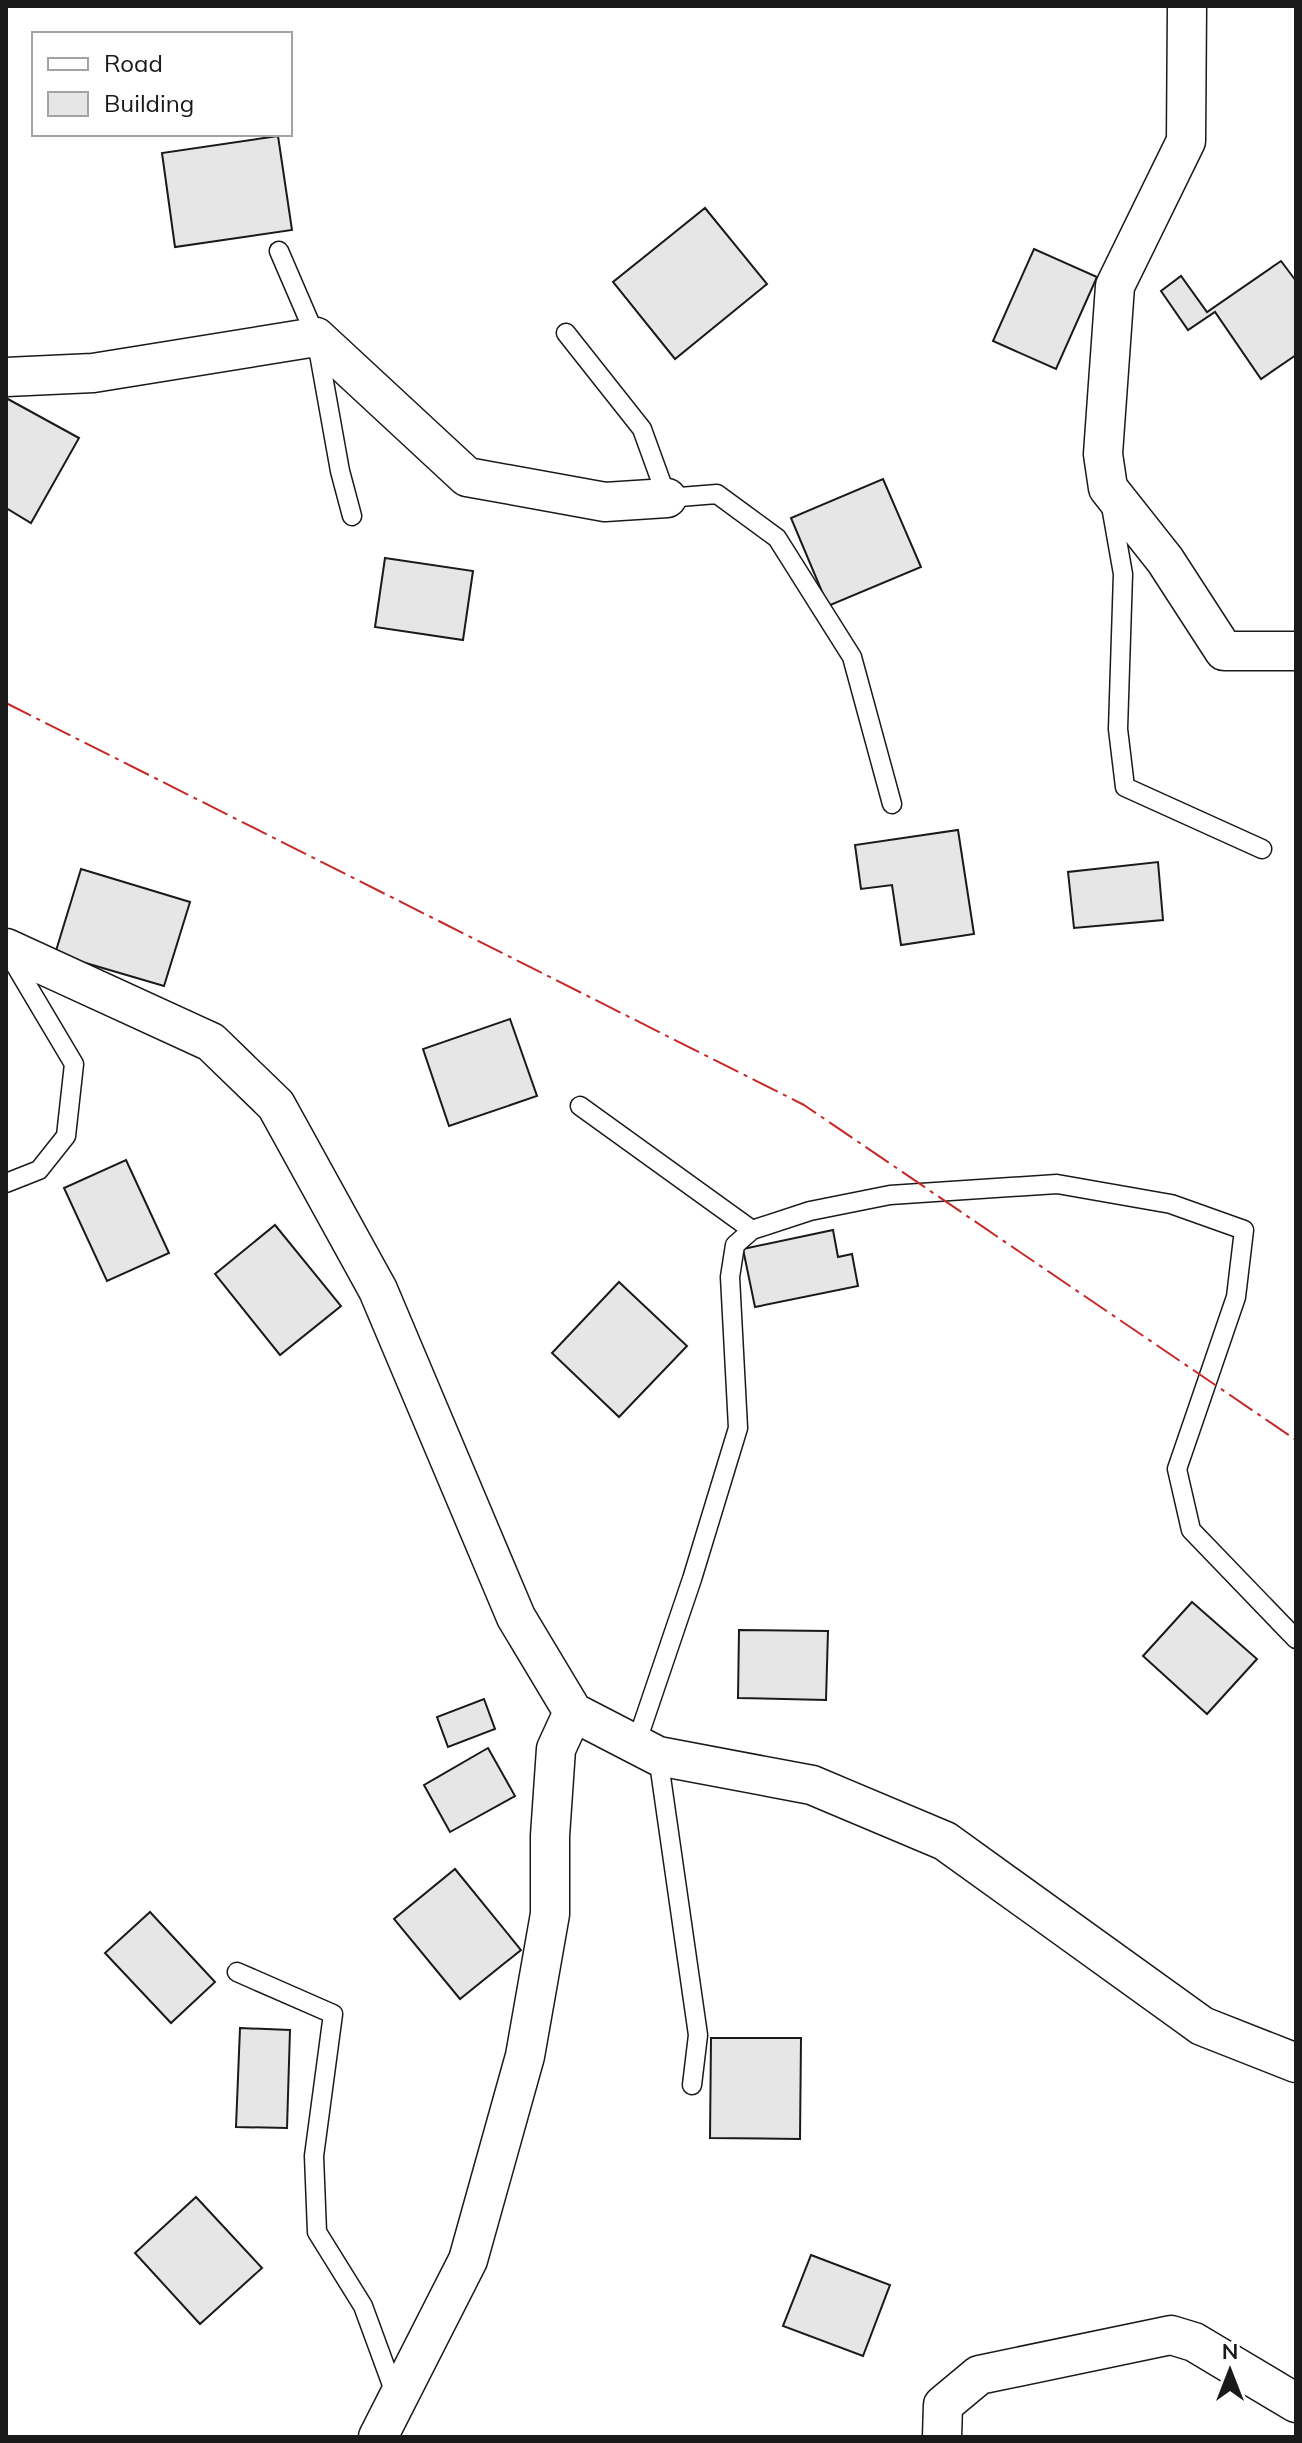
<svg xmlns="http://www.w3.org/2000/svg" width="1302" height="2443" viewBox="0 0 1302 2443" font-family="Mulish,sans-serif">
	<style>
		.building { fill: #e6e6e6; stroke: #1a1a1a; stroke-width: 2 }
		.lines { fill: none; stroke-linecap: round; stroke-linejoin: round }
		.lane-casing { stroke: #1a1a1a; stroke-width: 21 }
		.street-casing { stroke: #1a1a1a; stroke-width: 41 }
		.lane { stroke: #fff; stroke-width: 18 }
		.street { stroke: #fff; stroke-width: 38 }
		.power { stroke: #c62828; stroke-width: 2; stroke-dasharray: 28 6 4 6; stroke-linecap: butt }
	</style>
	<rect width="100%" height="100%" fill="#fff"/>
	<path class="building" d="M 278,136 L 292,230 L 175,247 L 162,153 Z
		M 705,208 L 767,284 L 675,359 L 613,282 Z
		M 1034,249 L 1097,277 L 1056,369 L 993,341 Z
		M 1281,261 L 1296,281 L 1296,355 L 1261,379 L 1215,312 L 1188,330 L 1161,291 L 1181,276 L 1207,312 Z
		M 6,398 L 79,438 L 31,523 L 6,508 Z
		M 883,479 L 921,567 L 828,606 L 791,518 Z
		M 385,558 L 473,571 L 463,640 L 375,627 Z
		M 958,830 L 974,934 L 901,945 L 892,885 L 861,889 L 855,845 Z
		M 1158,862 L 1163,920 L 1074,928 L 1068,872 Z
		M 81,869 L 190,902 L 164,986 L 55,954 Z
		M 510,1019 L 537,1096 L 449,1126 L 423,1049 Z
		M 126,1160 L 169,1253 L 107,1281 L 64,1188 Z
		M 275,1225 L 341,1306 L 280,1355 L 215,1274 Z
		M 833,1230 L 838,1257 L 852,1254 L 858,1286 L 755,1307 L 743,1249 Z
		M 619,1282 L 687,1346 L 619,1417 L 552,1353 Z
		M 1192,1602 L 1257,1659 L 1207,1714 L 1143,1656 Z
		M 739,1630 L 828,1631 L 826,1700 L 738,1698 Z
		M 484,1699 L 495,1729 L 448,1747 L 437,1717 Z
		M 488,1748 L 515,1796 L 450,1832 L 424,1785 Z
		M 455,1869 L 521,1950 L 460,1999 L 394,1919 Z
		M 150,1912 L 215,1982 L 171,2023 L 105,1953 Z
		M 240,2028 L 290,2030 L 287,2128 L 236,2127 Z
		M 711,2038 L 801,2038 L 800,2139 L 710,2138 Z
		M 196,2197 L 262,2268 L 200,2324 L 135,2253 Z
		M 811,2255 L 890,2285 L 863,2356 L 783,2326 Z"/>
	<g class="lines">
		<defs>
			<path id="lane" d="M 279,251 L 316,337 L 340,471 L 352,516
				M 566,333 L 642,429 L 667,498 L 717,494 L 777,538 L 852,657 L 892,804
				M 1111,506 L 1123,574 L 1118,729 L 1125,787 L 1262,849
				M 580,1106 L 752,1230
				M 6,1183 L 39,1170 L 66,1136 L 74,1064 L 11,958
				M 636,1744 L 692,1579 L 738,1428 L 730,1277 L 735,1245 L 752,1230 L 810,1211 L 890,1195 L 1057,1184 L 1171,1204 L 1244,1230 L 1236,1297 L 1177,1469 L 1191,1530 L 1296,1639
				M 658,1756 L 698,2035 L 692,2085
				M 237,1972 L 333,2014 L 314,2156 L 317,2232 L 363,2306 L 396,2396"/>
			<path id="street" d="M 1187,6 L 1186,141 L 1115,286 L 1103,454 L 1108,488 L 1165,560 L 1224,651 L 1296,651
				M 6,377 L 93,373 L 316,337 L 467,477 L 605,502 L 667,498
				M 6,948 L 211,1042 L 276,1105 L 378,1290 L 516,1617 L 573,1712 L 658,1756 L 812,1785 L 945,1841 L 1202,2026 L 1296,2063
				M 378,2437 L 468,2260 L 525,2056 L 550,1914 L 550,1836 L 556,1749 L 573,1712
				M 942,2437 L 943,2405 L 979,2375 L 1171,2335 L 1194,2342 L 1296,2403"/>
		</defs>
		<use href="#lane" class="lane-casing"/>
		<use href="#street" class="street-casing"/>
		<use href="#lane" class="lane"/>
		<use href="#street" class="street"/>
		<path class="power" d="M 6,703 L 804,1105 L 1296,1440"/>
	</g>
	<rect width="1302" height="2443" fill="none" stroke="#1a1a1a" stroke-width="16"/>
	<rect x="32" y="32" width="260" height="104" fill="#ffffff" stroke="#a3a3a3" stroke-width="2"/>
	<rect x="48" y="58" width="40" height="12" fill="#ffffff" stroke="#a3a3a3" stroke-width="2"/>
	<text x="104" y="72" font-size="24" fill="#1a1a1a">Road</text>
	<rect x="48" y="92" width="40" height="24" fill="#e6e6e6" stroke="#a3a3a3" stroke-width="2"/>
	<text x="104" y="112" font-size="24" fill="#1a1a1a">Building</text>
	<g transform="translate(1230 2371)" stroke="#ffffff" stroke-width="6" paint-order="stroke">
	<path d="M0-6L14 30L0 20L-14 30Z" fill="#1a1a1a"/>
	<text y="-12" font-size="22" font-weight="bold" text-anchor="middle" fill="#1a1a1a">N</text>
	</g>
</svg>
